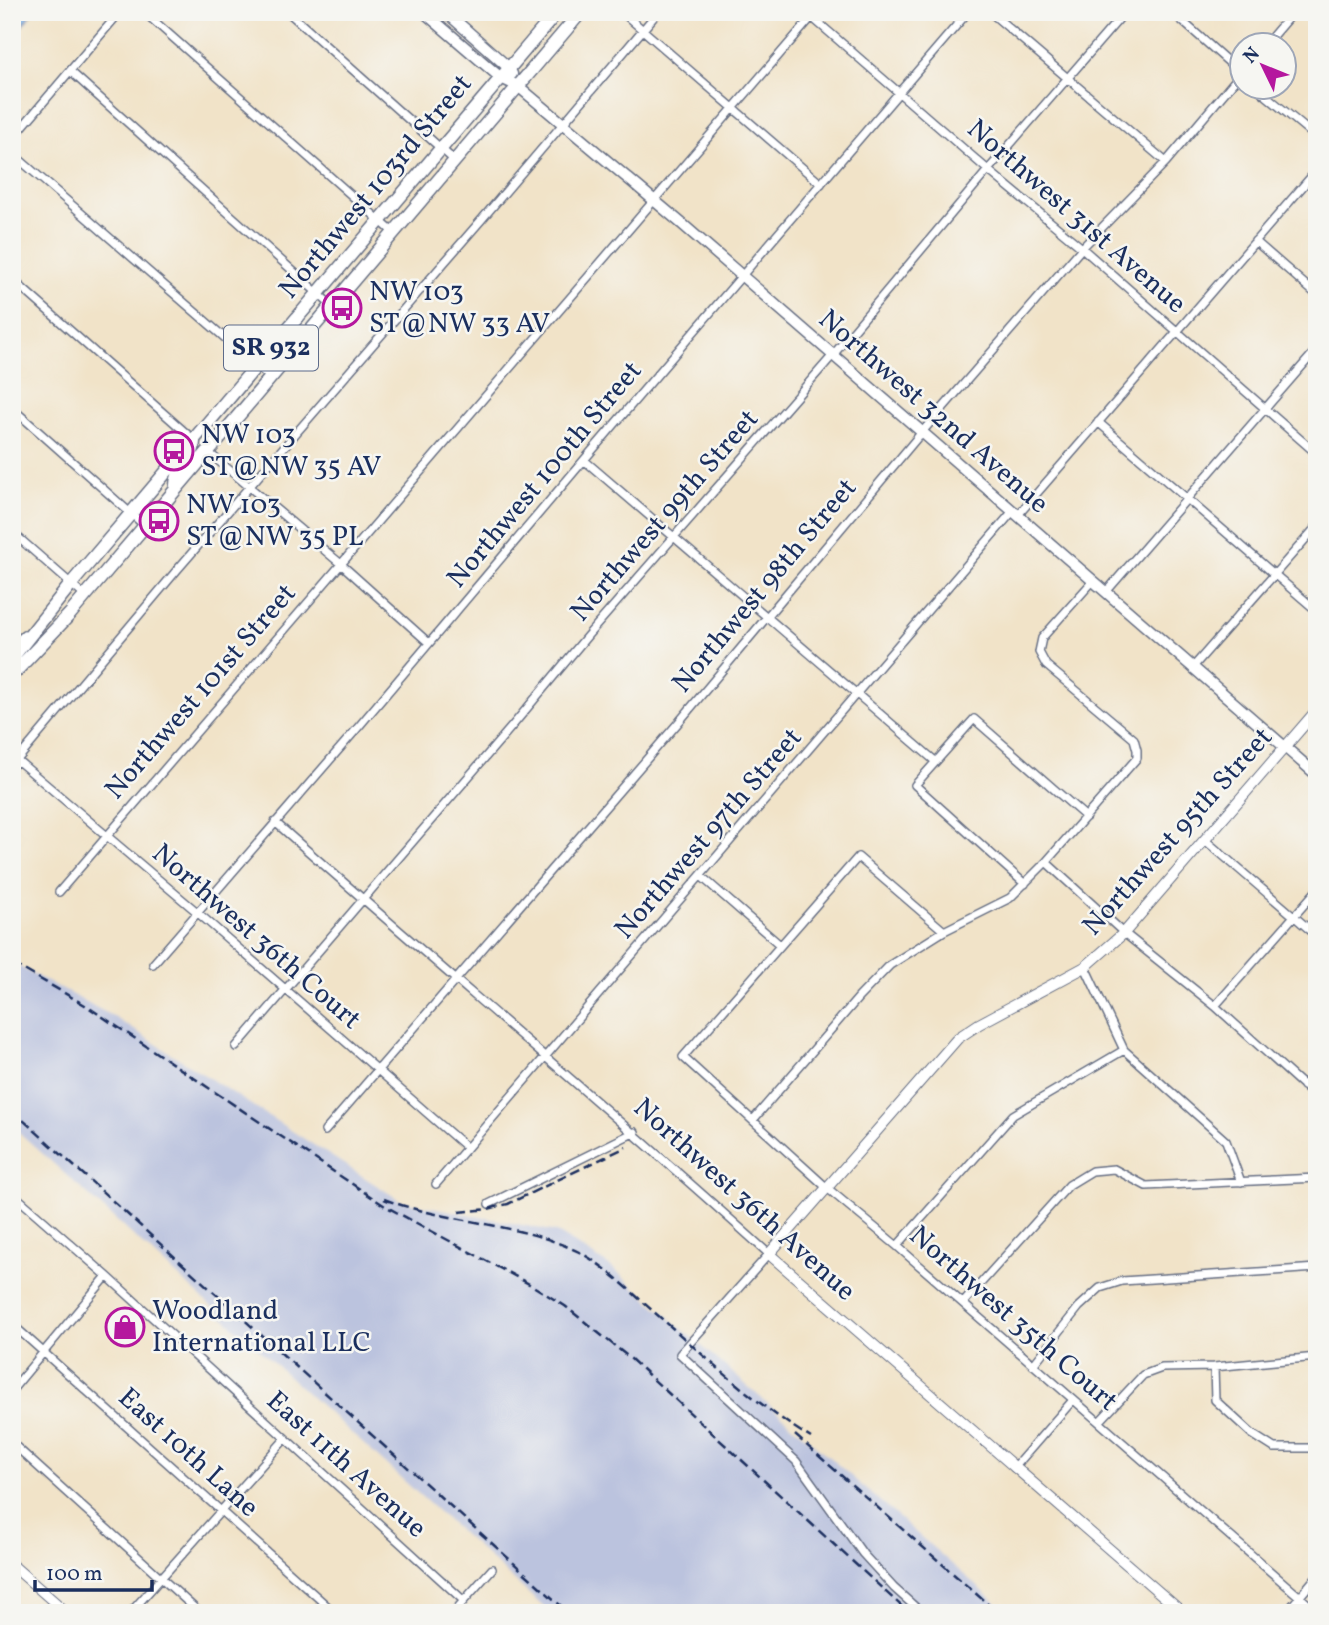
<svg xmlns="http://www.w3.org/2000/svg" width="1329" height="1625" viewBox="0 0 1329 1625" font-family="Vollkorn,serif">
	<style>
		.industrial { fill: #bbc3de }
		.water { fill: #7eb5ed; stroke: #4c72a6; stroke-width: 2 }
		.lines { fill: none; stroke-linecap: round; stroke-linejoin: round }
		.minor-casing { stroke: #666e83; stroke-width: 10 }
		.tertiary-casing { stroke: #666e83; stroke-width: 12 }
		.secondary-casing { stroke: #666e83; stroke-width: 13 }
		.primary-casing { stroke: #666e83; stroke-width: 15 }
		.minor { stroke: #fff; stroke-width: 7 }
		.tertiary { stroke: #fff; stroke-width: 10 }
		.secondary { stroke: #fff; stroke-width: 10 }
		.primary { stroke: #fff; stroke-width: 12 }
		.rail { stroke: #1b2f5e; stroke-width: 2.5; stroke-dasharray: 10 5; stroke-linecap: butt }
		.labels { text-anchor: middle; dominant-baseline: central; stroke-width: 5; stroke-linejoin: round; paint-order: stroke }
		.shield { fill: #f6f6f2; stroke: #5d6b8a; stroke-width: 2 }
		.shield-label { font-size: 26px; font-weight: bold; fill: #1b2f5e }
		.street-label { font-size: 28px; fill: #1b2f5e; stroke: #f6f6f2 }
		.poi-label { font-size: 28px; fill: #1b2f5e; stroke: #f6f6f2; text-anchor: start }
	</style>
	<rect width="100%" height="100%" fill="#f6f6f2"/>
	<filter id="ink" filterUnits="userSpaceOnUse"><feTurbulence type="fractalNoise" baseFrequency=".0143" numOctaves="2"/><feDisplacementMap in="SourceGraphic" scale="14" xChannelSelector="R" yChannelSelector="G"/><feConvolveMatrix kernelMatrix="1 2 1 2 8 2 1 2 1" color-interpolation-filters="sRGB"/></filter>
	<filter id="wash" filterUnits="userSpaceOnUse"><feTurbulence type="fractalNoise" baseFrequency=".00686" numOctaves="4" result="noise"/><feDisplacementMap in="SourceGraphic" scale="28" xChannelSelector="R" yChannelSelector="G"/><feGaussianBlur stdDeviation="1.57" result="paint"/><feColorMatrix in="noise" values="0 0 0 0 0 0 0 0 0 0 0 0 0 0 0 0 0 1.4 0 .05"/><feComposite in="paint" operator="in"/></filter>
	<g filter="url(#wash)">
		<rect width="100%" height="100%" fill="#f1e3c8"/>
		<path class="industrial" d="M 12,963 L 114,1017 L 401,1201 L 556,1232 L 611,1267 L 1008,1613 L 550,1613 L 12,1126 Z"/>
		<path class="water" d="M 12,12 L 33,12 L 12,37 Z"/>
	</g>
	<g filter="url(#ink)">
		<g class="lines">
			<defs>
				<path id="minor" d="M 144,12 L 394,233
					M 288,12 L 455,161
					M 622,12 L 821,184
					M 806,12 L 988,170 L 1082,248 L 1317,454
					M 990,12 L 1166,162
					M 1172,12 L 1242,74
					M 1264,46 L 1293,12
					M 70,71 L 332,306
					M 1257,88 L 1317,138
					M 12,139 L 120,12
					M 12,153 L 271,378
					M 1255,241 L 1317,295
					M 12,279 L 194,440
					M 12,408 L 145,526
					M 1098,422 L 1317,611
					M 208,452 L 341,564 L 429,643
					M 584,460 L 935,761
					M 1018,515 L 1317,170
					M 12,532 L 85,596
					M 1106,592 L 1317,349
					M 12,646 L 24,635
					M 1193,667 L 1317,526
					M 17,760 L 197,912 L 466,1147
					M 12,766 L 177,570 L 483,218 L 658,12
					M 275,822 C 439,967 607,1107 769,1254 L 680,1354 L 796,1461 L 863,1554 L 894,1588 L 922,1613
					M 1205,840 L 1317,936
					M 1046,862 L 1124,933 L 1215,1006 L 1317,1098
					M 701,876 L 780,945
					M 1025,884 L 915,785 L 974,719 L 1086,817
					M 59,892 L 816,12
					M 944,931 L 858,857 L 683,1057 L 826,1187 L 897,1246 L 1317,1612
					M 153,964 L 355,731 L 584,460 L 968,12
					M 1085,967 L 1124,1050 L 1226,1141 L 1241,1182
					M 1215,1006 L 1317,890
					M 236,1047 L 513,725 L 588,635 L 833,355 L 988,170 L 1125,12
					M 1303,1086 L 1317,1070
					M 753,1120 L 859,997 L 890,965 L 944,931 L 1010,898 L 1046,862 L 1137,758 L 1137,750 L 1134,739 L 1046,665 L 1039,652 L 1042,638 L 1093,581
					M 325,1131 L 678,723 L 922,432 L 1082,248 L 1166,162 L 1242,72
					M 436,1184 L 1013,511
					M 12,1193 L 107,1276 L 463,1600
					M 489,1204 L 635,1132
					M 897,1246 L 1013,1115 L 1124,1050
					M 963,1303 L 1069,1185 L 1092,1171 L 1114,1169 L 1146,1186 L 1317,1178
					M 12,1324 L 335,1613
					M 1033,1365 L 1079,1307 L 1100,1288 L 1122,1281 L 1317,1268
					M 1214,1367 L 1215,1400 L 1252,1434 L 1274,1448 L 1317,1448
					M 12,1390 L 107,1276
					M 1099,1422 L 1143,1375 L 1162,1368 L 1214,1367 L 1317,1357
					M 12,1443 L 200,1613
					M 1014,1468 L 1073,1400
					M 130,1613 L 285,1439
					M 453,1613 L 492,1569
					M 1286,1613 L 1317,1576"/>
				<path id="tertiary" d="M 12,1565 L 67,1613
					M 1183,1613 L 769,1254 L 958,1038 L 979,1024 L 1085,967 L 1124,933 L 1317,710"/>
				<path id="secondary" d="M 424,12 L 501,78 L 518,86 L 681,223 L 1317,775
					M 446,12 L 509,68 L 512,74"/>
				<path id="primary" d="M 176,489 C 174,468 195,462 194,440
					M 12,658 L 71,584 L 557,12
					M 12,675 L 70,614 L 581,12"/>
			</defs>
			<use href="#minor" class="minor-casing"/>
			<use href="#tertiary" class="tertiary-casing"/>
			<use href="#secondary" class="secondary-casing"/>
			<use href="#primary" class="primary-casing"/>
			<use href="#minor" class="minor"/>
			<use href="#tertiary" class="tertiary"/>
			<use href="#secondary" class="secondary"/>
			<use href="#primary" class="primary"/>
			<path class="rail" d="M 12,963 L 85,1005 L 385,1206 L 533,1286 L 565,1306 L 631,1359 L 909,1613
				M 12,1110 L 569,1613
				M 384,1199 C 447,1223 518,1222 579,1252 C 606,1266 631,1292 654,1312 C 705,1356 753,1403 811,1438
				M 459,1212 L 488,1209 L 508,1204 L 626,1147
				M 795,1435 L 998,1613"/>
		</g>
	</g>
	<defs>
		<symbol id="bus-ring" viewBox="-11 -11 22 22"><circle r="9.5" fill="#f6f6f2" stroke="#b5179e" stroke-width="1.5"/><path d="M-5-6H5V4H4V6H2V4H-2V6H-4V4H-5ZM-3.5-4V0h7V-4ZM-3.5 1.2v1.5H-2V1.2ZM2 1.2v1.5H3.5V1.2Z" fill="#b5179e"/></symbol>
		<symbol id="shop-ring" viewBox="-11 -11 22 22"><circle r="9.5" fill="#f6f6f2" stroke="#b5179e" stroke-width="1.5"/><path d="M-5-2.5h2.3a2.7 3.5 0 0 1 5.4 0H5L5.5 6h-11ZM-1.5-2.5h3a1.5 2.3 0 0 0-3 0Z" fill="#b5179e"/></symbol>
	</defs>
	<g fill-rule="evenodd">
		<use href="#bus-ring" x="320" y="286" width="44" height="44"/>
		<use href="#bus-ring" x="152" y="429" width="44" height="44"/>
		<use href="#bus-ring" x="137" y="499" width="44" height="44"/>
		<use href="#shop-ring" x="103" y="1305" width="44" height="44"/>
	</g>
	<g class="labels">
		<rect class="shield" x="224" y="325.5" width="94" height="45" rx="5"/>
		<g class="shield-label">
			<text x="271" y="348">SR 932</text>
		</g>
		<g class="street-label">
			<text transform="translate(376 187) rotate(-50)">Northwest 103rd Street</text>
			<text transform="translate(1076 217) rotate(41)">Northwest 31st Avenue</text>
			<text transform="translate(933 412) rotate(41)">Northwest 32nd Avenue</text>
			<text transform="translate(545 475) rotate(-50)">Northwest 100th Street</text>
			<text transform="translate(665 516) rotate(-49)">Northwest 99th Street</text>
			<text transform="translate(765 586) rotate(-50)">Northwest 98th Street</text>
			<text transform="translate(201 692) rotate(-49)">Northwest 101st Street</text>
			<text transform="translate(1178 832) rotate(-48)">Northwest 95th Street</text>
			<text transform="translate(709 834) rotate(-49)">Northwest 97th Street</text>
			<text transform="translate(256 937) rotate(41)">Northwest 36th Court</text>
			<text transform="translate(744 1200) rotate(42)">Northwest 36th Avenue</text>
			<text transform="translate(1013 1319) rotate(41)">Northwest 35th Court</text>
			<text transform="translate(188 1453) rotate(42)">East 10th Lane</text>
			<text transform="translate(346 1465) rotate(42)">East 11th Avenue</text>
		</g>
		<g class="poi-label">
			<text x="369" y="292">NW 103<tspan x="369" dy="32">ST@NW 33 AV</tspan></text>
			<text x="201" y="435">NW 103<tspan x="201" dy="32">ST@NW 35 AV</tspan></text>
			<text x="186" y="505">NW 103<tspan x="186" dy="32">ST@NW 35 PL</tspan></text>
			<text x="152" y="1311">Woodland<tspan x="152" dy="32">International LLC</tspan></text>
		</g>
	</g>
	<rect width="1329" height="1625" fill="none" stroke="#f6f6f2" stroke-width="42"/>
	<g transform="translate(1263 66) rotate(313)"><circle r="33" fill="#f6f6f2" stroke="#9ea6b7" stroke-width="2"/>
	<path d="M0-5L12 26L0 18L-12 26Z" fill="#b5179e"/>
	<text y="-10" font-size="19" font-weight="bold" text-anchor="middle" fill="#1b2f5e">N</text>
	</g>
	<path d="M35 1580v10h117v-10" fill="none" stroke="#1b2f5e" stroke-width="3.5"/>
	<text x="46" y="1580" font-size="21" fill="#1b2f5e" stroke="#f6f6f2" stroke-width="5" paint-order="stroke">100 m</text>
</svg>
